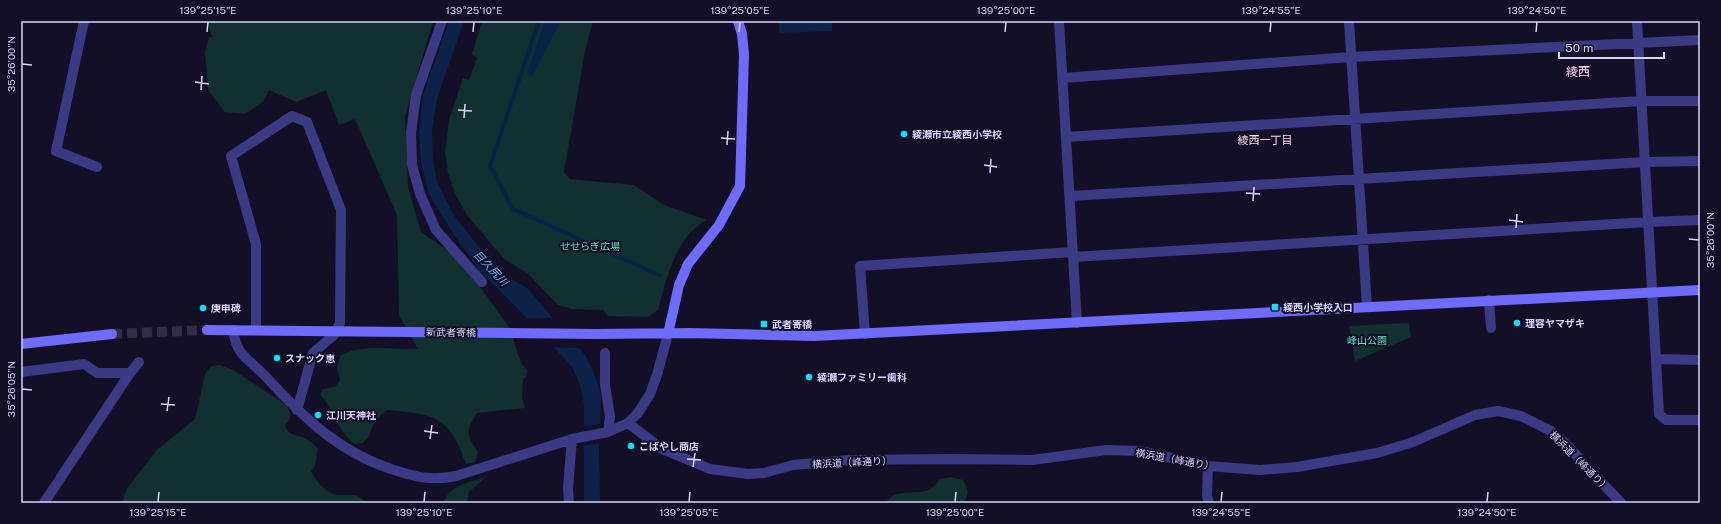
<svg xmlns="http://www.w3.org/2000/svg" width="1721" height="524" viewBox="0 0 1721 524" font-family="'Public Sans','Noto Sans JP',sans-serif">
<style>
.green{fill:#12302f}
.water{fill:#0c2248}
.pier{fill:#130f26}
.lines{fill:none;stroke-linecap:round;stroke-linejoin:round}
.stream{stroke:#0c2248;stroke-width:4}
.secondary-tunnel{stroke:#312d47;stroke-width:10;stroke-dasharray:10 5;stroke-linecap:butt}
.street{stroke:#3d3a85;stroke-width:10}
.secondary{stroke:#6f6bff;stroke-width:10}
.secondary-bridge{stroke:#6f6bff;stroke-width:10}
.ticks{fill:none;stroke:#d9d4ff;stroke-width:1.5}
.poi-dot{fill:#00e5ff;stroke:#130f26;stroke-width:1.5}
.labels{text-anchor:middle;stroke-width:4;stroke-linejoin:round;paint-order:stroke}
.poi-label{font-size:10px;font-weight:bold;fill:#d9d4ff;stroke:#130f26;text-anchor:start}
.park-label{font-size:10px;fill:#5fe0c0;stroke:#130f26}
.street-label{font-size:10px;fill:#d9d4ff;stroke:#130f26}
.neighbourhood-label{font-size:11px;fill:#ffd6f0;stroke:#130f26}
.water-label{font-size:11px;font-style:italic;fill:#62b6ff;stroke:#130f26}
.quarter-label{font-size:12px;fill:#ffd6f0;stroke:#130f26}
.neatline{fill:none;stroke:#d9d4ff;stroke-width:1.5}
.ticks-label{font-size:10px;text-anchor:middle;fill:#d9d4ff}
</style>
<rect width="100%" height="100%" fill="#130f26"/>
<!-- green -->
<path class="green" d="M207 21H433L405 117 408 186 421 232 460 259 509 327 521 363 527 370 526 377 523 379 522 398 525 408 477 413C466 431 466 435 478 452L475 462 466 464C450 416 434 414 386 410L374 422 369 436 363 443 355 444C339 434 333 409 320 394L323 389 335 387 340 380 337 368 340 356C362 343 393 350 418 349L399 315 397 215 355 119 339 125 326 90 296 102 269 90 263 102 245 114 225 112 208 90 205 52 209 37H212Z
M482 21H593L585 51 564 172 570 179 634 185 664 205 707 220C676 235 666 280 658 310L648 317 608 316 603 310 572 309 558 305 527 273 504 259 467 215 456 196 448 173 445 152 449 120 463 78 469 80 477 58 472 54Z
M1409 323 1411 337 1355 361 1349 326Z
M220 365 233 370 285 404C291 412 293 417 285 425 287 437 300 434 308 440 312 442 315 446 318 449L315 466 311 471C316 481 323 490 334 494 346 497 357 490 366 503H122L127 488 157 450 195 419 205 374 211 366Z
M486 477 469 492 467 503H443C449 486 469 482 486 477Z
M951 477 963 480C968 490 970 494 963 503H884C888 500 893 495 897 494 916 490 927 498 940 479Z"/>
<!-- water -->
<path class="water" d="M449 21H464L437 99 432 131 433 160 437 182 453 214 486 256 503 274 527 288 585 355 593 370 601 395 599 453 600 503H584V404L580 385 572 367 516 307 481 272 452 232 429 194 421 162 419 133 423 95Z
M545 21H561L532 76 527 73Z
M779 21H832V31L779 33Z"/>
<!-- pier -->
<path class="pier" d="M524 318H556L582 348 551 347Z
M602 424 601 443 582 446V426Z"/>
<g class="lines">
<!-- stream -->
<path class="stream" d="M539 21 490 166 513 209 659 275"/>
<!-- secondary-tunnel -->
<path class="secondary-tunnel" d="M112 334 207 330"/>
<!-- street -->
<path class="street" d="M84 21 56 151 97 167
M442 21 416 95 411 133 412 165 420 194 436 230 482 282
M1059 21 1077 323
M1349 21 1367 307
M1637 21 1659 414 1666 420H1700
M1063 78 1351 57 1700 40
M1066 137 1641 101H1700
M1070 196 1645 162 1700 161
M1073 257 1648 222 1700 220
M1489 300 1491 328
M233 330C237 358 250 359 267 378 303 417 339 452 391 469 415 477 431 481 456 476L572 439 608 432 628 423 638 413 650 394 657 375 668 334
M256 330V244L231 156 292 116 307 122 341 210 340 323 334 335 313 353 297 410
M865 334 860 266 1073 252
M605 353V384L610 417 608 432
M1656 359 1700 360
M21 372 84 364 97 373H130
M628 423 662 449 710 469 748 474 764 473 793 465 849 460 951 459 1032 460 1106 450 1140 451 1208 466 1260 470 1297 467 1377 453 1413 442 1475 415 1498 411 1521 416 1551 431 1562 440 1621 503
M1208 466 1207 496 1209 503
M44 503 130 373 139 362
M569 503 568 488 572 439"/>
<!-- secondary -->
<path class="secondary" d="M207 330 305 331
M597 334 689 333 814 336 1700 290
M668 334 679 285 688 264 719 225 740 186 744 54 742 34 738 21
M21 344 112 334"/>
<!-- secondary-bridge -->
<path class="secondary-bridge" d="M305 331 597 334"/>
</g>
<!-- ticks -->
<path class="ticks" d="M207 32 208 22M473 32 474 22M739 32 740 22M1005 32 1006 22M1270 32 1271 22M1536 32 1537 22M22 64 32 65M195 82 209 84M201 90 202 76M458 110 472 111M464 118 465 104M721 138 735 139M727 145 728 131M984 165 997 167M990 173 991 159M1246 193 1260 194M1253 201 1254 187M1509 220 1523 222M1516 228 1517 214M1689 239 1699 240M22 389 32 390M161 404 175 405M167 411 169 397M424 431 438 433M430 439 432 425M687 459 701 460M693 467 695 453M158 502 159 492M424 502 425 492M689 502 690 492M955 502 956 492M1221 502 1222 492M1487 502 1488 492"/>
<!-- markers -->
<g class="poi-dot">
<circle cx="904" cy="134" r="4"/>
<rect x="1271" y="303" width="8" height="8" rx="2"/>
<circle cx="203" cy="308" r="4"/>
<circle cx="1517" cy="323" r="4"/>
<rect x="760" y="320" width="8" height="8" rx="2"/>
<circle cx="277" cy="358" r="4"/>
<circle cx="809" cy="377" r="4"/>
<circle cx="318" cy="415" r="4"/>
<circle cx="631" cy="446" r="4"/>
</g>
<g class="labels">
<!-- poi labels -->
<g class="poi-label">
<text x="912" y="138">綾瀬市立綾西小学校</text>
<text x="1283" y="311">綾西小学校入口</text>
<text x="211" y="312">庚申碑</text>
<text x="1525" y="327">理容ヤマザキ</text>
<text x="772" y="328">武者寄橋</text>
<text x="285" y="362">スナック恵</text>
<text x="817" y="381">綾瀬ファミリー歯科</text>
<text x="326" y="419">江川天神社</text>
<text x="639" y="450">こばやし商店</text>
</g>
<!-- park labels -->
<g class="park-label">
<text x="590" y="250">せせらぎ広場</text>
<text x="1367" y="344">峰山公園</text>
</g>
<!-- street labels -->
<g class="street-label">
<text transform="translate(451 332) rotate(1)" y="4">新武者寄橋</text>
<text transform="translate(1175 459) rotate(10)" y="4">横浜道（峰通り）</text>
<text transform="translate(1580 461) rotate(45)" y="4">横浜道（峰通り）</text>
<text transform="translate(852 462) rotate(-3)" y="4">横浜道（峰通り）</text>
</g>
<!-- neighbourhood labels -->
<g class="neighbourhood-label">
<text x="1265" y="144">綾西一丁目</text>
</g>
<!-- water labels -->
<g class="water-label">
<text transform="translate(491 268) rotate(46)" y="4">目久尻川</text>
</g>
<!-- quarter labels -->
<g class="quarter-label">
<text x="1578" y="76">綾西</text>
</g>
</g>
<!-- border -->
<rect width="1721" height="524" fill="none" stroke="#130f26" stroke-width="44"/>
<!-- scale -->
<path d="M1559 52v6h105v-6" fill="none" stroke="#d9d4ff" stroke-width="2"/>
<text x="1565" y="52" font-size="12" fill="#d9d4ff" stroke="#130f26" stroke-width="3" paint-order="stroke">50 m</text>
<rect x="22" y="22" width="1677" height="480" class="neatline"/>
<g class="ticks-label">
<text x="208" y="14">139°25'15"E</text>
<text x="474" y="14">139°25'10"E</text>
<text x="740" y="14">139°25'05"E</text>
<text x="1006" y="14">139°25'00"E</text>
<text x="1271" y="14">139°24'55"E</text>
<text x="1537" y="14">139°24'50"E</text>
<text transform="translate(11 64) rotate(-90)" y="4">35°26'00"N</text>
<text transform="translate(1710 240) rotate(-90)" y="4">35°26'00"N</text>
<text transform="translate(11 389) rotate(-90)" y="4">35°26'05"N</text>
<text x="158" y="516">139°25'15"E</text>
<text x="424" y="516">139°25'10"E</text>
<text x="689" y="516">139°25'05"E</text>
<text x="955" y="516">139°25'00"E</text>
<text x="1221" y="516">139°24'55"E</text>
<text x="1487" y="516">139°24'50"E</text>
</g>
</svg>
